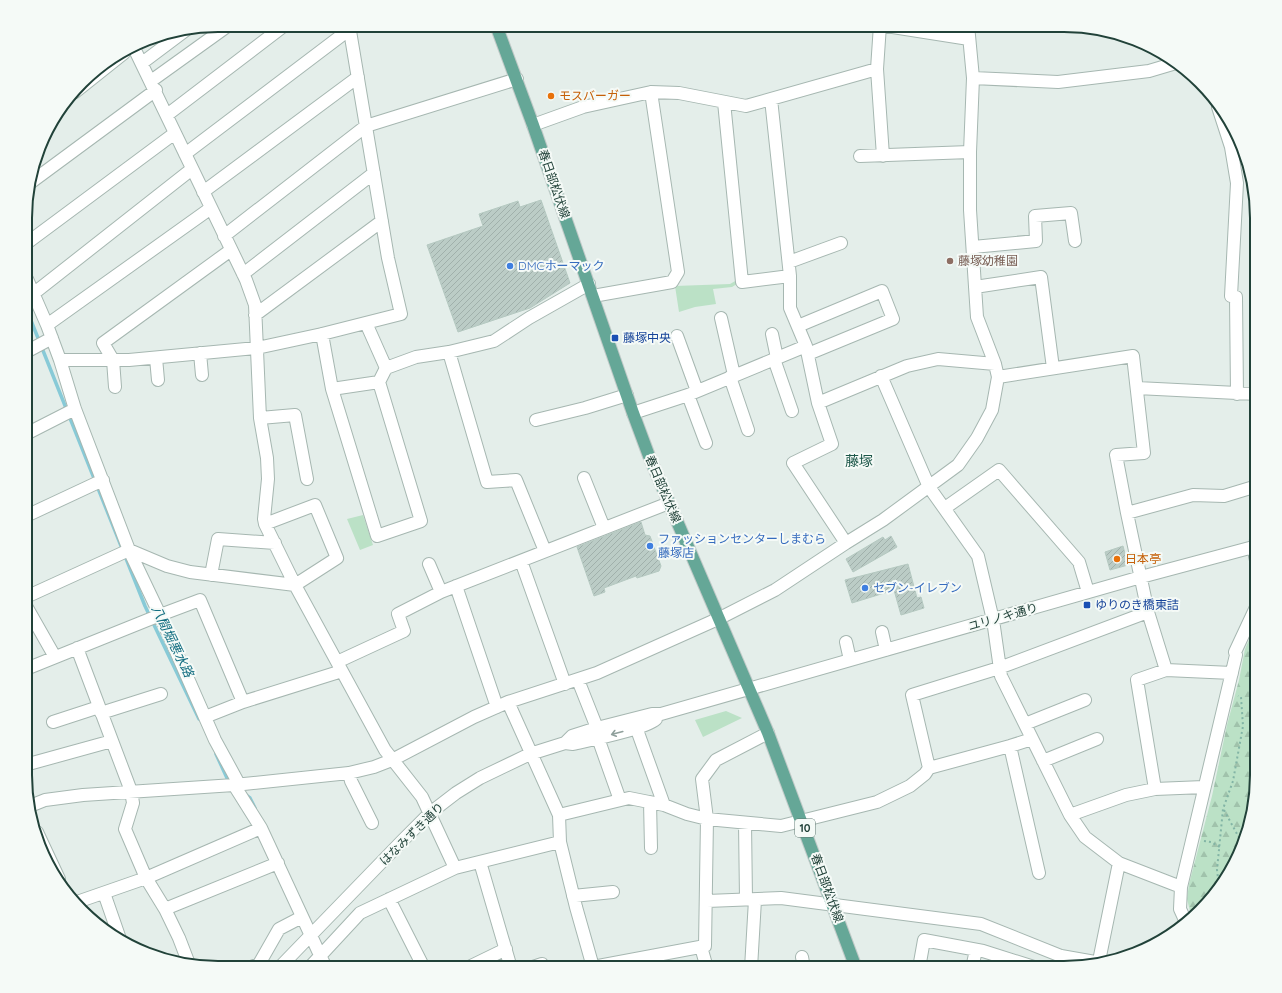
<svg xmlns="http://www.w3.org/2000/svg" width="1282" height="993" viewBox="0 0 1282 993" font-family="Quicksand,'Noto Sans JP',sans-serif">
<style>
.green{fill:#bbe1c6}
.forest{fill:url(#forest-firs)}
.lines{fill:none;stroke-linecap:round;stroke-linejoin:round}
.stream{stroke:#88cad7;stroke-width:3.5}
.building{fill:url(#building-hatch);stroke:#b5c9c1}
.minor-casing{stroke:#a6b7b1;stroke-width:14}
.major-casing{stroke:#c1cac8;stroke-width:14}
.path{stroke:#82b4a5;stroke-width:2;stroke-dasharray:2 3;stroke-linecap:butt}
.minor{stroke:#fff;stroke-width:12}
.major{stroke:#65a797;stroke-width:12}
.oneway{stroke:#90a09c}
.food-dot{fill:#e8710a;stroke:#f5faf7;stroke-width:1.5}
.education-dot{fill:#8d6e63;stroke:#f5faf7;stroke-width:1.5}
.shop-dot{fill:#3f7fe0;stroke:#f5faf7;stroke-width:1.5}
.transit-dot{fill:#1a4fb4;stroke:#f5faf7;stroke-width:1.5}
.labels{text-anchor:middle;stroke-width:4;stroke-linejoin:round;paint-order:stroke}
.shield{fill:#f5faf7;stroke:#617972;stroke-width:1}
.shield-label{font-size:11px;font-weight:bold;fill:#214239}
.food-label{font-size:12px;fill:#c56008;stroke:#f5faf7;text-anchor:start}
.street-label{font-size:12px;fill:#214239;stroke:#f5faf7}
.education-label{font-size:12px;fill:#785e54;stroke:#f5faf7;text-anchor:start}
.shop-label{font-size:12px;fill:#366cbe;stroke:#f5faf7;text-anchor:start}
.transit-label{font-size:12px;fill:#164399;stroke:#f5faf7;text-anchor:start}
.water-label{font-size:13px;font-style:italic;fill:#167083;stroke:#f5faf7}
.quarter-label{font-size:14px;fill:#1b5648;stroke:#f5faf7}
.rim{fill:none;stroke:#214239;stroke-width:2}
</style>
<defs>
<pattern id="forest-firs" width="22" height="20" patternUnits="userSpaceOnUse"><rect width="22" height="20" fill="#bbe1c6"/><path d="M5 1l3.5 6h-7zM16 11l3.5 6h-7z" fill="#a0c2ab"/></pattern>
<pattern id="building-hatch" width="6" height="6" patternUnits="userSpaceOnUse"><rect width="6" height="6" fill="#bbccc6"/><path d="M-1 1l2-2M0 6l6-6M5 7l2-2" fill="none" stroke="#a0b0ab"/></pattern>
</defs>
<rect width="100%" height="100%" fill="#e4eeea"/>
<!-- green -->
<path class="green" d="M737 280V284L732 287 713 289 716 304 695 307 679 312 675 286 730 284Z
M363 515 373 545 360 550 347 519Z
M726 711 742 718 703 737 695 720Z"/>
<!-- forest -->
<path class="forest" d="M1255 626 1257 631V711L1254 774 1256 791 1242 849 1209 902 1191 915 1187 899 1189 884 1212 796 1227 725 1239 680 1245 649Z"/>
<g class="lines">
<!-- stream -->
<path class="stream" d="M26 308 145 606 199 719
M216 754 227 778 233 783
M246 795 250 798 255 808"/>
</g>
<!-- building -->
<path class="building" d="M541 200 570 283 530 308 458 332 427 245 483 226 479 214 518 201 520 207Z
M641 522 645 535 650 536 661 566 659 571 637 578 636 576 604 588 605 592 594 596 577 547Z
M891 536 897 547 853 572 846 559 883 537 885 540Z
M1123 546 1128 565 1110 570 1105 552Z
M908 564 917 598 921 597 924 608 901 615 894 590 852 603 845 580Z"/>
<g class="lines">
<!-- minor casing -->
<g class="minor-casing">
<path id="minor" d="M880 25 877 69 883 156
M880 25 969 39
M134 48 246 280 255 305 260 418 267 458 268 479 264 519 265 524 295 585 385 750 422 797 455 868
M142 63 186 30
M973 78 1058 82 1149 71 1176 63
M151 81 229 25
M75 92 124 53
M771 99 790 276V308L806 346 818 403 832 444 793 463 846 543
M724 102 742 282 790 276
M1218 107 1231 147 1237 183 1231 296 1236 297 1237 394
M167 115 285 25
M533 125 583 107 651 92 679 93 746 106 877 69
M185 154 350 29
M860 156 970 152
M30 183 156 90
M203 192 358 77
M224 236 366 126 517 79
M27 243 175 133
M973 247 1036 241 1035 216 1071 213 1075 241
M789 262 841 243
M243 274 374 173
M27 279 47 325 60 360 75 409 129 550 160 615 215 740 239 784
M975 287 1041 277 1053 368
M33 294 192 169
M593 296 672 282 678 272 651 92
M255 315 382 221
M721 318 734 375
M366 323 386 368
M47 325 211 208
M798 326 882 291 893 319 808 354
M322 334 332 389 377 536 421 521 379 382
M772 334 777 358
M677 336 697 391
M26 352 52 338
M449 352 487 482 516 480 545 551
M200 353 202 375
M156 358 158 380
M774 359 792 411
M60 360H129L257 348 322 334 401 314 388 258 349 25
M881 376 929 487 978 556 993 620 1001 676 1070 815 1085 837 1119 863 1181 887
M730 377 748 430
M998 377 1133 356 1144 453 1116 455 1127 513 1148 612 1166 670
M115 387 113 360 103 343 231 250
M1137 388 1257 394
M332 389 379 382 386 368 416 357 449 352 494 341 529 318 589 284
M688 395 706 443
M818 403 907 366 938 359 995 364
M633 413 688 395 806 346
M260 418 295 415 307 479
M536 420 585 408 627 395
M26 434 75 409
M584 478 604 528
M945 508 999 470 1079 562 1088 592
M1127 513 1193 495 1224 496 1257 486
M26 516 103 480
M521 561 565 684
M429 564 441 592
M1257 565 1255 556 1257 521
M211 575 218 539 275 543
M456 586 497 707
M26 597 129 550 167 566 190 572 295 585 337 558 315 505 265 524
M26 606 55 657
M882 632 886 650
M846 642 850 660
M77 648 131 791 133 803 125 829 146 878 165 909 179 938 189 964
M337 662 404 631 398 614 441 592 669 503
M26 669 160 615 200 600 243 702
M578 680 597 728
M101 713 161 694
M205 717 243 702 342 671
M53 722 99 707
M1025 724 1085 700
M636 727 664 805
M598 738 620 800
M565 743 572 736 597 728 652 714H661L1141 577 1257 546
M1010 746 1039 873
M1043 761 1097 739
M25 765 112 741
M929 768 912 695 999 668 1148 612
M349 773 351 781 372 823
M234 785 261 828 326 968
M1155 789 1137 680 1166 670 1232 673
M650 802 651 848
M30 806 45 800 83 795 234 785 349 773 374 767 392 760 474 717 508 702 597 673 720 618 775 590 846 543 883 520 958 465 977 438 992 410 998 377 995 364 977 317 970 210V152L973 78 968 25
M559 815 629 798 664 805 687 814 707 819 781 826 877 802 910 786 925 774 929 768 1010 746 1032 739
M1070 815 1126 795 1155 789 1204 787
M745 823 746 899
M37 832 59 879
M560 842 576 907 593 967 705 946 707 819 702 779 716 760 768 733
M480 862 511 968
M104 893 120 939
M573 896 613 892
M389 899 424 968
M707 901 781 898 981 924 1061 956 1095 962
M77 902 146 878 261 828
M165 909 278 863
M1185 920 1180 909 1181 887 1236 655 1235 652 1257 605
M701 947 707 968
M656 955 660 968
M802 957 804 968
M1099 961 1119 863
M248 968 259 964 279 929 302 917
M279 968 402 841 430 813 456 793 480 778 530 754 565 743 573 744C590 740 645 729 656 719
M309 968 360 913 455 868 560 842 559 815 508 702
M467 968 506 949
M530 968 542 964 544 968
M751 968 755 900
M919 968 924 940 983 951 1037 968
M972 968 976 950"/>
</g>
<!-- major casing -->
<g class="major-casing">
<path id="major" d="M496 25 533 125 633 413 649 456 768 733 856 968"/>
</g>
<!-- path -->
<path class="path" d="M1224 810 1243 845
M1204 841 1211 842 1220 847
M1219 886 1217 870 1223 809 1233 781 1243 726 1241 697 1238 696"/>
<!-- minor -->
<use href="#minor" class="minor"/>
<!-- major -->
<use href="#major" class="major"/>
</g>
<!-- one-way arrows -->
<defs><path id="oneway-shaft" d="M-6 0H5M1.5-3L5.5 0L1.5 3" fill="none" stroke-width="1.6" stroke-linecap="round" stroke-linejoin="round"/></defs>
<use class="oneway" href="#oneway-shaft" transform="translate(617 733) rotate(165)"/>
<!-- markers -->
<g class="food-dot">
<circle cx="551" cy="96" r="4"/>
<circle cx="1117" cy="559" r="4"/>
</g>
<circle class="education-dot" cx="950" cy="261" r="4"/>
<g class="shop-dot">
<circle cx="510" cy="266" r="4"/>
<circle cx="650" cy="546" r="4"/>
<circle cx="865" cy="588" r="4"/>
</g>
<g class="transit-dot">
<rect x="611" y="334" width="8" height="8" rx="2"/>
<rect x="1083" y="601" width="8" height="8" rx="2"/>
</g>
<g class="labels">
<!-- shield labels -->
<rect class="shield" x="795" y="819" width="20" height="18" rx="3"/>
<g class="shield-label">
<text x="805" y="832">10</text>
</g>
<!-- food labels -->
<g class="food-label">
<text x="559" y="100">モスバーガー</text>
<text x="1125" y="563">日本亭</text>
</g>
<!-- street labels -->
<g class="street-label">
<text transform="translate(554 184) rotate(71)" y="4">春日部松伏線</text>
<text transform="translate(663 489) rotate(67)" y="4">春日部松伏線</text>
<text transform="translate(1003 617) rotate(-16)" y="4">ユリノキ通り</text>
<text transform="translate(412 834) rotate(-44)" y="4">はなみずき通り</text>
<text transform="translate(827 888) rotate(70)" y="4">春日部松伏線</text>
</g>
<!-- education labels -->
<g class="education-label">
<text x="958" y="265">藤塚幼稚園</text>
</g>
<!-- shop labels -->
<g class="shop-label">
<text x="518" y="270">DMCホーマック</text>
<text x="658" y="543">ファッションセンターしまむら<tspan x="658" dy="14">藤塚店</tspan></text>
<text x="873" y="592">セブン-イレブン</text>
</g>
<!-- transit labels -->
<g class="transit-label">
<text x="623" y="342">藤塚中央</text>
<text x="1095" y="609">ゆりのき橋東詰</text>
</g>
<!-- water labels -->
<g class="water-label">
<text transform="translate(173 641) rotate(64)" y="5">八間堀悪水路</text>
</g>
<!-- quarter labels -->
<g class="quarter-label">
<text x="859" y="466">藤塚</text>
</g>
</g>
<!-- crop -->
<path d="M0 0H1282V993H0ZM218 32H1064A186 186 0 0 1 1250 218V775A186 186 0 0 1 1064 961H218A186 186 0 0 1 32 775V218A186 186 0 0 1 218 32Z" fill="#f5faf7" fill-rule="evenodd"/>
<path class="rim" d="M218 32H1064A186 186 0 0 1 1250 218V775A186 186 0 0 1 1064 961H218A186 186 0 0 1 32 775V218A186 186 0 0 1 218 32Z"/>
</svg>
